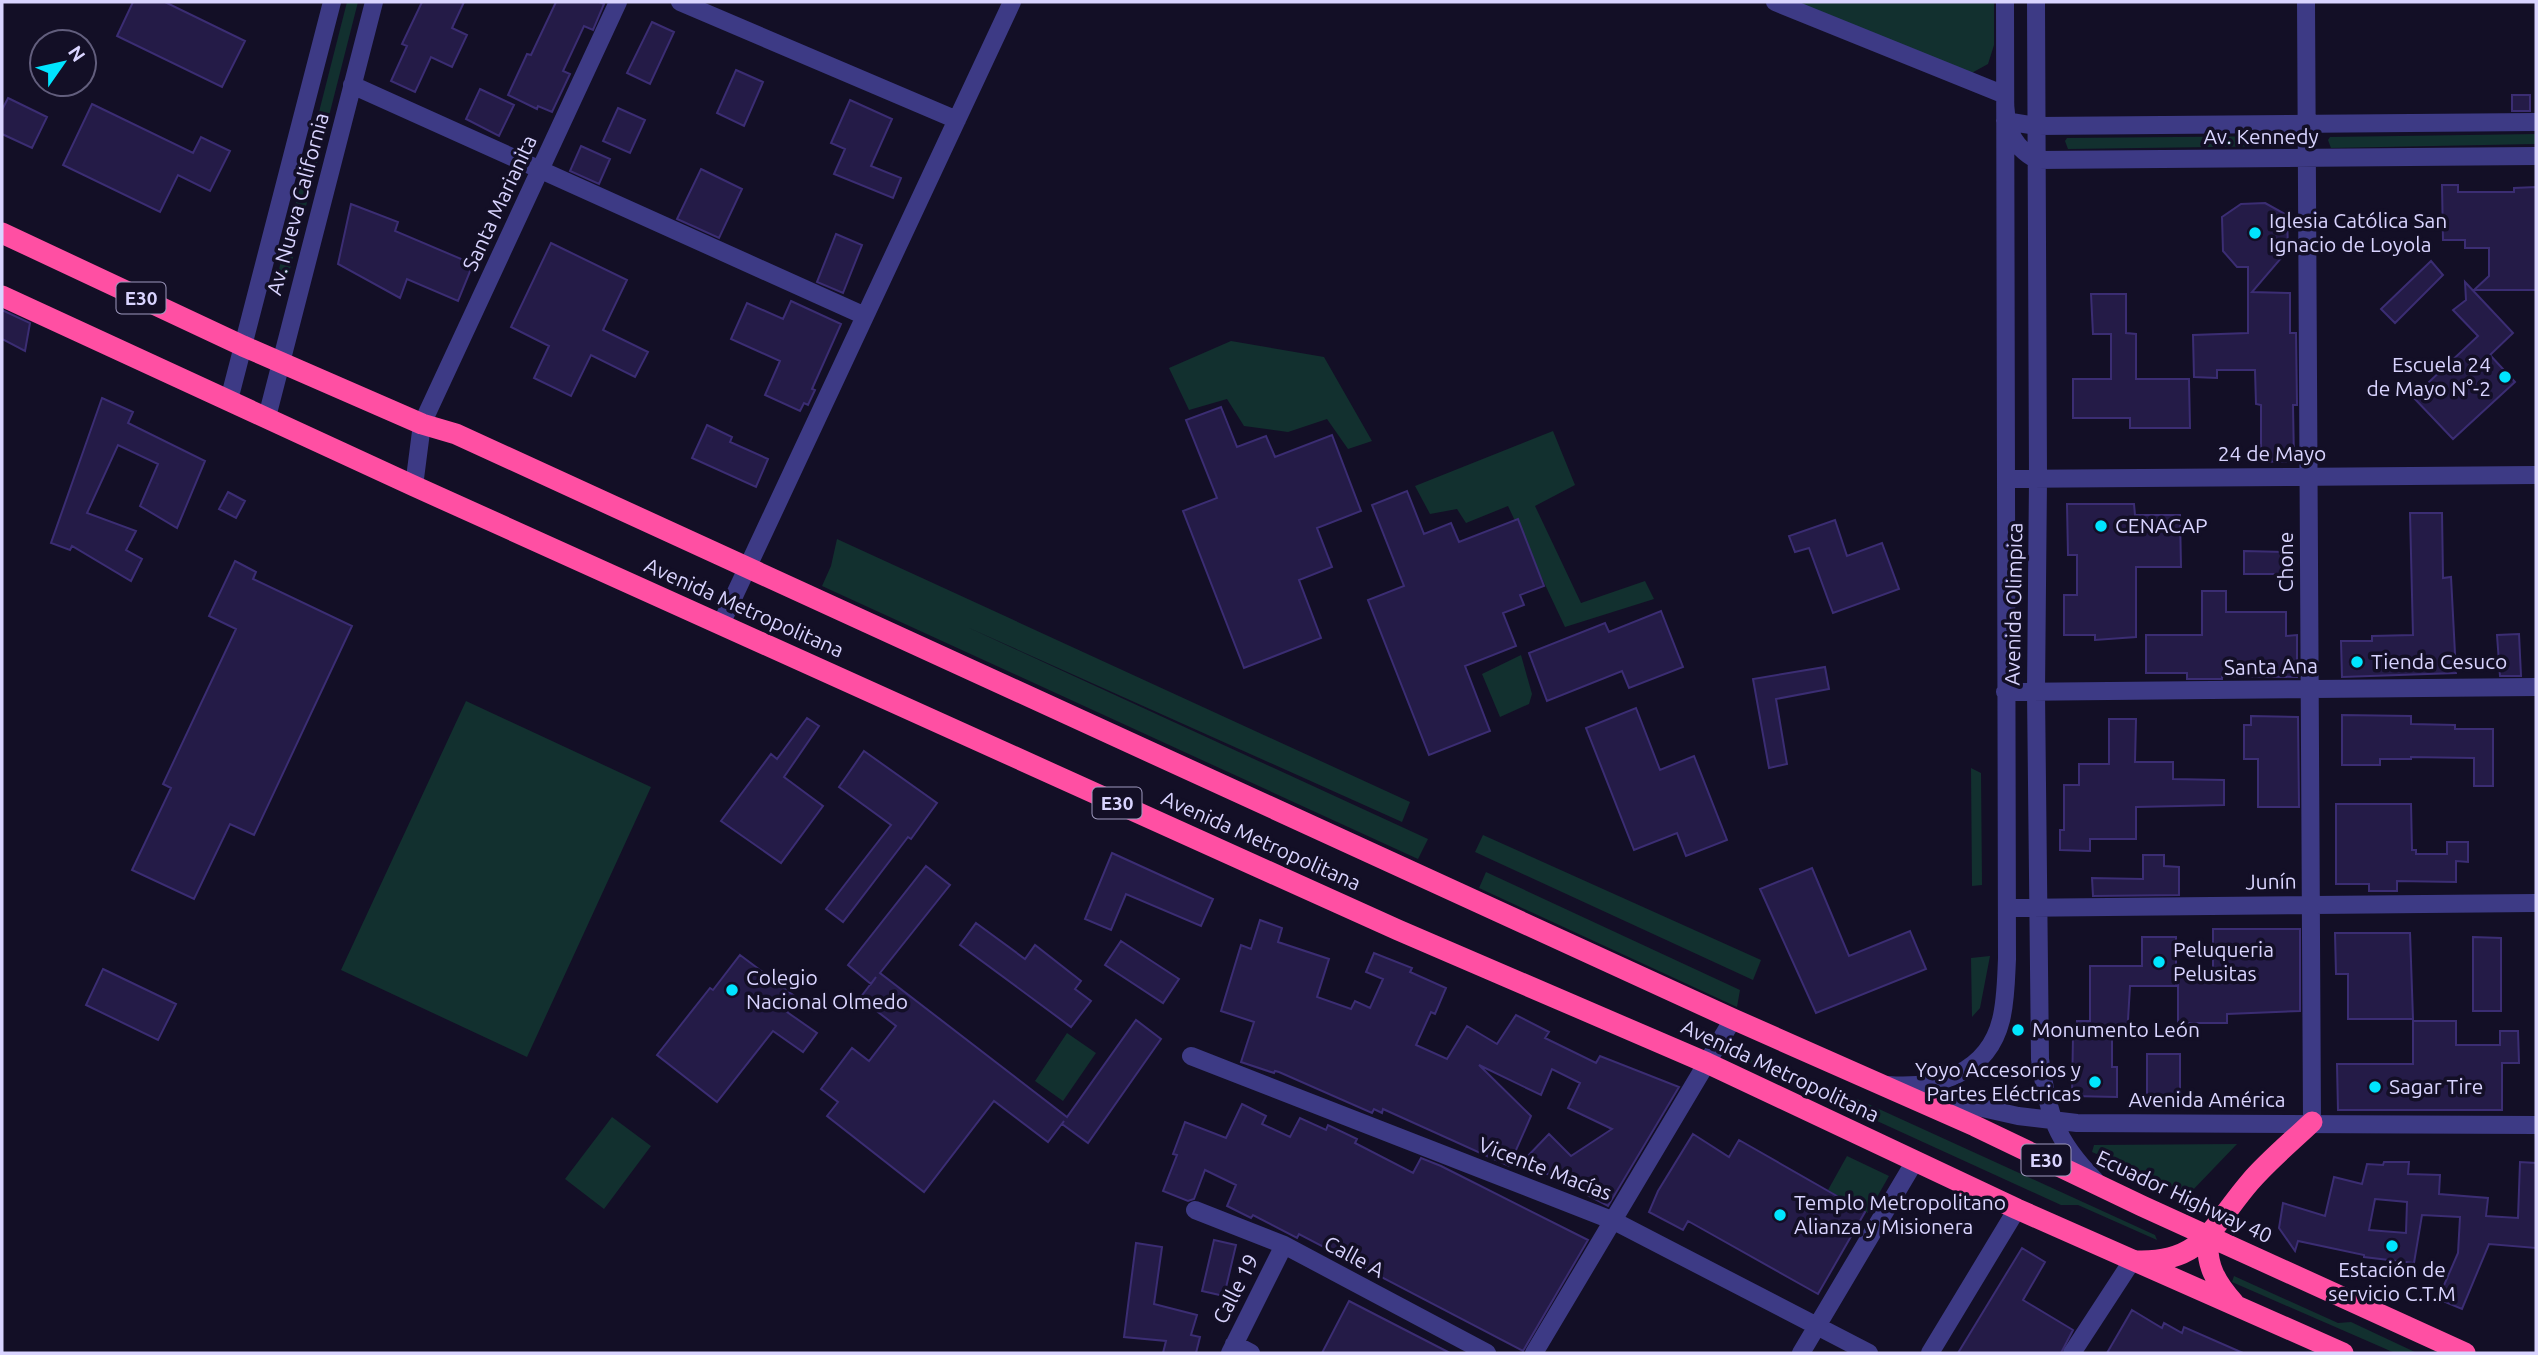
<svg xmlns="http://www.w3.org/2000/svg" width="2538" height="1355" viewBox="0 0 2538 1355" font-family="Ubuntu,sans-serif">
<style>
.green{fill:#12302f}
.building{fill:#241b47;stroke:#3b2d73;stroke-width:2;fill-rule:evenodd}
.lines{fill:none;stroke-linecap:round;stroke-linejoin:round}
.minor{stroke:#3d3a85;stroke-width:18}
.highway{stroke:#ff4fa3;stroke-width:21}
.poi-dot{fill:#00e5ff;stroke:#130f26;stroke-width:2.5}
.labels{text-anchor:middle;stroke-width:7;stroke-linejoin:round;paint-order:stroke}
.shield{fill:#130f26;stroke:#9e99be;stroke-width:2}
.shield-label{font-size:19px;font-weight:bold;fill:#d9d4ff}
.street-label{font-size:21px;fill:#d9d4ff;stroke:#130f26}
.poi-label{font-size:21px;fill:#d9d4ff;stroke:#130f26;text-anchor:start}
</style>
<rect width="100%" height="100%" fill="#130f26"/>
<!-- green -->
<path class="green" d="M347 2H358L288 277 284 278 278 273Z
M1789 2H1994V45L1988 64 1968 75Z
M2536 134V144L2331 148 2328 140 2330 137Z
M2287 136 2289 139 2286 146 2068 149 2065 141 2067 138Z
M1231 341 1324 357 1372 441 1348 449 1327 419 1288 432 1244 426 1227 399 1189 410 1169 368Z
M1553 431 1575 485 1535 506 1581 603 1645 581 1654 599 1565 627 1508 506 1466 523 1457 509 1430 514 1415 486Z
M837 539 1410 802 1402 822 967 627 1428 839 1418 859 822 586 831 566Z
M1521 655 1532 694 1529 704 1500 717 1482 674Z
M466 701 651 787 527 1057 341 970Z
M1971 768 1981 773 1982 885 1972 886Z
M1483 835 1761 960 1753 980 1475 852Z
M1486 872 1740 990 1737 1007 1479 888Z
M1990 956 1980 1008 1972 1017 1971 958Z
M1067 1033 1096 1053 1063 1101 1035 1081Z
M1745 1057 1837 1096 1857 1099 2155 1235 2157 1240 2078 1205H2061L1746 1061Z
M612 1117 651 1146 604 1209 565 1179Z
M2237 1144 2189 1194 2092 1152 2094 1145Z
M1847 1156 1889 1176 1868 1213 1828 1190Z
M2234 1276 2338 1323 2351 1322 2417 1353H2395L2232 1282Z"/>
<!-- building -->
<path class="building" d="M133 2H165L245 41 222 87 117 36Z
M422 2H464L452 28 467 35 452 67 431 57 415 92 391 81 407 46 402 44Z
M556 2H599L604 4 593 30 584 26 563 71 570 74 552 112 538 106 537 109 508 95 527 54 531 55Z
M652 22 674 32 650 84 627 73Z
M736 70 763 82 744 126 717 113Z
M480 89 514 105 499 136 466 119Z
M2512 95H2530V111H2512Z
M8 98 47 117 32 148 2 134V110Z
M850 100 892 119 871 166 901 178 893 198 834 174 845 149 831 143Z
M92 104 193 153 201 137 230 151 210 191 178 175 160 212 63 165Z
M618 108 645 120 630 153 603 141Z
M581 146 610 159 599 184 570 171Z
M701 169 742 189 719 238 677 219Z
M2442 185H2458V192H2514V188L2536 187V290H2474L2489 276V248H2465V240H2443Z
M2265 203 2287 215 2288 250 2252 292 2290 293V333H2296L2297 405H2293L2294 461 2261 462V405L2256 404 2255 370H2217V378L2194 377 2193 335 2248 333V267H2237L2223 251 2222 217 2241 204Z
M351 204 398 222 395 231 473 264 458 301 407 279 400 298 338 264Z
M836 234 862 245 843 293 817 282Z
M551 243 627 280 603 330 648 352 635 377 591 355 571 396 534 378 549 346 511 327Z
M2431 261 2443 275 2395 323 2381 309Z
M2465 282 2513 333 2490 355 2515 382 2453 439 2413 397 2478 336 2453 310 2466 300Z
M2091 294H2126V333L2136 334V379H2189L2190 428H2130V418H2073V379H2111V334H2093Z
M791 301 841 324 812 389 815 390 808 405 804 403 800 411 765 395 780 361 731 339 747 303 783 319Z
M2 310 30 323 25 351 2 339Z
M102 398 133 412 128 423 205 461 177 528 140 506 158 464 118 445 87 513 136 531 126 550 142 559 131 581 72 546 70 550 51 543Z
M1221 407 1237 447 1266 436 1275 457 1332 435 1361 511 1317 528 1332 567 1299 580 1321 638 1244 668 1183 511 1217 498 1186 420Z
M707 425 732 437 730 442 768 459 756 487 692 458Z
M1407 491 1424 534 1451 523 1459 542 1518 519 1544 586 1520 595 1524 605 1503 613 1516 646 1465 666 1490 731 1429 755 1368 600 1404 586 1372 505Z
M228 492 245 501 236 518 219 509Z
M2067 504H2134L2135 515H2180L2181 567H2136V637L2095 640V635H2064V595H2077V555H2068Z
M2410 513H2442L2443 578 2451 577 2456 673 2342 677 2341 641H2372V636L2413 635Z
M1835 520 1847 556 1882 543 1899 589 1833 613 1809 548 1795 552 1789 536Z
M2244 551 2284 552 2283 574H2244Z
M235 561 256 572 253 579 352 626 254 835 230 824 194 899 132 870 171 788 163 784 236 629 209 616Z
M2202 591H2226V612H2286V636L2297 635V677L2222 676V679H2187V673H2146V635H2202Z
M1661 611 1683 667 1629 688 1622 671 1547 701 1529 653 1605 623 1609 632Z
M2519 634 2521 676H2500L2497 635Z
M1825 667 1829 689 1776 699 1787 764 1769 768 1753 679Z
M1636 708 1660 770 1694 756 1727 840 1686 856 1677 833 1634 850 1586 728Z
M2342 715 2411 716V724L2455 725V729H2493V786H2474V758L2411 757V759H2380V765H2342Z
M2251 716 2298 717 2299 807H2258V759H2244V725H2251Z
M807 718 819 726 784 777 823 806 781 863 721 821 771 754 777 759Z
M2109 719H2136L2135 762H2173V779L2224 780V805L2136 807V839H2090V851L2060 850V830H2064V785H2079V764H2109Z
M864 751 937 803 911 839 908 837 843 922 826 909 891 825 839 787Z
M2336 804H2411L2412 850H2416V854H2447V842H2468V862L2456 861V882L2397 881V891H2369V884H2336Z
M1112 853 1213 899 1201 926 1126 894 1111 930 1085 919Z
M2143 855H2164V866L2179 867V895L2093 896 2092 878 2143 879Z
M926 866 950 885 880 973 1067 1117 1136 1020 1161 1039 1088 1143 1062 1124 1064 1121 1048 1142 994 1101 924 1192 827 1116 838 1102 821 1089 852 1048 869 1061 896 1026 860 998 876 977 871 984 848 965Z
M1812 868 1849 956 1910 931 1926 969 1816 1013 1760 889Z
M1260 920 1282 928 1278 942 1329 959 1317 997 1351 1009 1355 1001 1370 1008 1383 979 1366 972 1374 953 1412 968 1410 972 1446 988 1435 1014 1431 1012 1416 1045 1447 1059 1467 1026 1497 1044 1516 1015 1549 1032 1545 1038 1596 1063 1600 1056 1679 1087 1608 1206 1523 1161 1549 1134 1571 1156 1612 1129 1568 1108 1580 1083 1552 1069 1541 1095 1479 1065 1531 1116 1509 1166 1383 1109 1382 1113 1374 1109 1372 1113 1279 1072 1275 1071 1274 1073 1241 1062 1254 1022 1221 1011 1241 945 1251 949Z
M976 923 1025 959 1035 945 1081 981 1075 989 1091 1001 1071 1027 960 945Z
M2213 929H2300V1011L2227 1014V1023H2178V972L2213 973Z
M2335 933H2410L2413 1019H2348V974H2336Z
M2142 937H2176V986H2130L2127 1037H2112V1067H2117V1097L2072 1096 2073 1036 2077 1037V1021H2090V966H2142Z
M2473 937 2501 938V1011H2473Z
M1121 941 1179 979 1163 1003 1105 965Z
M740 955 797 998 787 1012 817 1033 803 1052 773 1031 717 1102 657 1055 710 988 713 990Z
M103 969 176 1004 158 1040 86 1005Z
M2413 1021H2456V1045H2500V1031H2518L2519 1063H2502V1110H2338L2337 1064H2413Z
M2147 1054H2180V1099H2147Z
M1242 1104 1266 1116 1262 1124 1290 1137 1300 1118 1326 1130 1328 1125 1357 1139 1355 1143 1413 1173 1421 1158 1441 1166 1588 1240 1523 1351 1299 1234 1297 1238 1253 1215 1251 1218 1227 1206 1236 1185 1205 1170 1194 1199 1188 1201 1163 1191 1177 1155 1173 1154 1185 1122 1226 1138Z
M1693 1134 1729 1157 1739 1140 1865 1212 1818 1294 1688 1221 1683 1230 1649 1212 1658 1191Z
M2384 1162H2409L2408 1174 2440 1175 2439 1194 2488 1198 2486 1216 2518 1218 2520 1162 2536 1163V1248L2489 1244 2462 1309 2438 1299 2458 1253 2460 1217 2422 1215 2414 1263 2364 1257V1255L2298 1241 2295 1251 2279 1228 2283 1203 2325 1216 2334 1177 2362 1184 2367 1164 2383 1165ZM2375 1199 2407 1202 2406 1233 2369 1230Z
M1214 1240 1236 1245 1224 1296 1202 1291Z
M1136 1243 1162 1247 1154 1304 1197 1315 1191 1335 1200 1337 1196 1353H1163L1166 1341 1124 1337Z
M2022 1248 2045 1262 2023 1300 2073 1330 2061 1353H1958Z
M1349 1301 1450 1353H1322Z
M2132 1310 2162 1328 2164 1323 2182 1333 2184 1327 2243 1353H2107Z"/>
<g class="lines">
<!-- minor -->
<path class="minor" d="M680 2 957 120
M1775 2 2005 95C2005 124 2009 145 2037 160L2536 156
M2036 2 2038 479 2036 692 2040 1059C2048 1114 2055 1140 2095 1180
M2306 2 2312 1122
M352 85 865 316
M2005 121 2037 126 2536 122
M229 400 332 2
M267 417 374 2
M2008 479 2536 475
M414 486 422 424 618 2
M721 624 1012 2
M2005 692 2536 687
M2007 908 2536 903
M1191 1056 1614 1221 1869 1353
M1888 1085C1937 1089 1988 1073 2001 1020 2006 1000 2006 979 2007 959 2006 640 2006 321 2005 2
M1920 1094 2018 1116 2077 1123 2536 1125
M1195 1210 1284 1245 1487 1353
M1234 1344 1251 1353
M1230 1353 1284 1245
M1534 1353 1733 1019
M1801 1353 1915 1161
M1930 1353 2017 1209
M2072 1353 2132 1261"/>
<!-- highway -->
<path class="highway" d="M2 233 243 346 422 424 456 434 1733 1019 1975 1126 2142 1206 2465 1353
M2 296 414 486 1398 930 1707 1063 2017 1209 2343 1353
M2209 1236C2204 1264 2217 1284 2234 1303
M2137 1261C2203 1263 2213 1225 2250 1182 2268 1161 2291 1142 2312 1122"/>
</g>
<!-- markers -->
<g class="poi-dot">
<circle cx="2255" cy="233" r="7"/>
<circle cx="2505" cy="377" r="7"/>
<circle cx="2101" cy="526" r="7"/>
<circle cx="2357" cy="662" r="7"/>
<circle cx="2159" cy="962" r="7"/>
<circle cx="732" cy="990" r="7"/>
<circle cx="2018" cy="1030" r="7"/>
<circle cx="2095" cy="1082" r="7"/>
<circle cx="2375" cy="1087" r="7"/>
<circle cx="1780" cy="1215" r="7"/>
<circle cx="2392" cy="1246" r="7"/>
</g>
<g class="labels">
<!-- shield labels -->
<g class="shield">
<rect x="116.5" y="282.5" width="49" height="31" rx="5"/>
<rect x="1092.5" y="787.5" width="49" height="31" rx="5"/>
<rect x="2021.5" y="1144.5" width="49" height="31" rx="5"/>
</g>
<g class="shield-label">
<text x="141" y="305">E30</text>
<text x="1117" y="810">E30</text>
<text x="2046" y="1167">E30</text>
</g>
<!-- street labels -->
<g class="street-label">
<text x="2261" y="144">Av. Kennedy</text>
<text transform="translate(500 203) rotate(-65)" y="7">Santa Marianita</text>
<text transform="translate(298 204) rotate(-75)" y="7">Av. Nueva California</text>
<text x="2272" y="461">24 de Mayo</text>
<text transform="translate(2286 562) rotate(-90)" y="7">Chone</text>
<text transform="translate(2014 604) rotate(-89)" y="7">Avenida Olimpica</text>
<text transform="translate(744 608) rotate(24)" y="7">Avenida Metropolitana</text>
<text transform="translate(2271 667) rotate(-1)" y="7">Santa Ana</text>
<text transform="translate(1261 841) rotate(24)" y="7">Avenida Metropolitana</text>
<text transform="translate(2271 882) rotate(-1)" y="7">Junín</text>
<text transform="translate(1780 1071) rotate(25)" y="7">Avenida Metropolitana</text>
<text x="2207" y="1107">Avenida América</text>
<text transform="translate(1545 1169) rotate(21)" y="7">Vicente Macías</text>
<text transform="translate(2184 1197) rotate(25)" y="7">Ecuador Highway 40</text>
<text transform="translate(1354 1257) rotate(28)" y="7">Calle A</text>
<text transform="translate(1236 1289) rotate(-63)" y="7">Calle 19</text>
</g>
<!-- poi labels -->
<g class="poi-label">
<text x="2269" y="228">Iglesia Católica San<tspan x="2269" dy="24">Ignacio de Loyola</tspan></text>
<text x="2491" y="372" text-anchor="end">Escuela 24<tspan x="2491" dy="24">de Mayo N°-2</tspan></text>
<text x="2115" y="533">CENACAP</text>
<text x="2371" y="669">Tienda Cesuco</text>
<text x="2173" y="957">Peluqueria<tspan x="2173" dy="24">Pelusitas</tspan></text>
<text x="746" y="985">Colegio<tspan x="746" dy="24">Nacional Olmedo</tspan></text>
<text x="2032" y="1037">Monumento León</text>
<text x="2081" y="1077" text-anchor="end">Yoyo Accesorios y<tspan x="2081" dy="24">Partes Eléctricas</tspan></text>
<text x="2389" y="1094">Sagar Tire</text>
<text x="1794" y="1210">Templo Metropolitano<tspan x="1794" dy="24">Alianza y Misionera</tspan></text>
<text x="2392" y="1277" text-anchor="middle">Estación de<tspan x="2392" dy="24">servicio C.T.M</tspan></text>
</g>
</g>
<!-- border -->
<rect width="2538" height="1355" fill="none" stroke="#d9d4ff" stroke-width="7"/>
<!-- north arrow -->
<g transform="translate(63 63) rotate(56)"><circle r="33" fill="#130f26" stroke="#625e7d" stroke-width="2"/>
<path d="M0-5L12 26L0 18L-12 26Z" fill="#00e5ff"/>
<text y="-10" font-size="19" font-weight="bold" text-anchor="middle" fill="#d9d4ff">N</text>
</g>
</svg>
